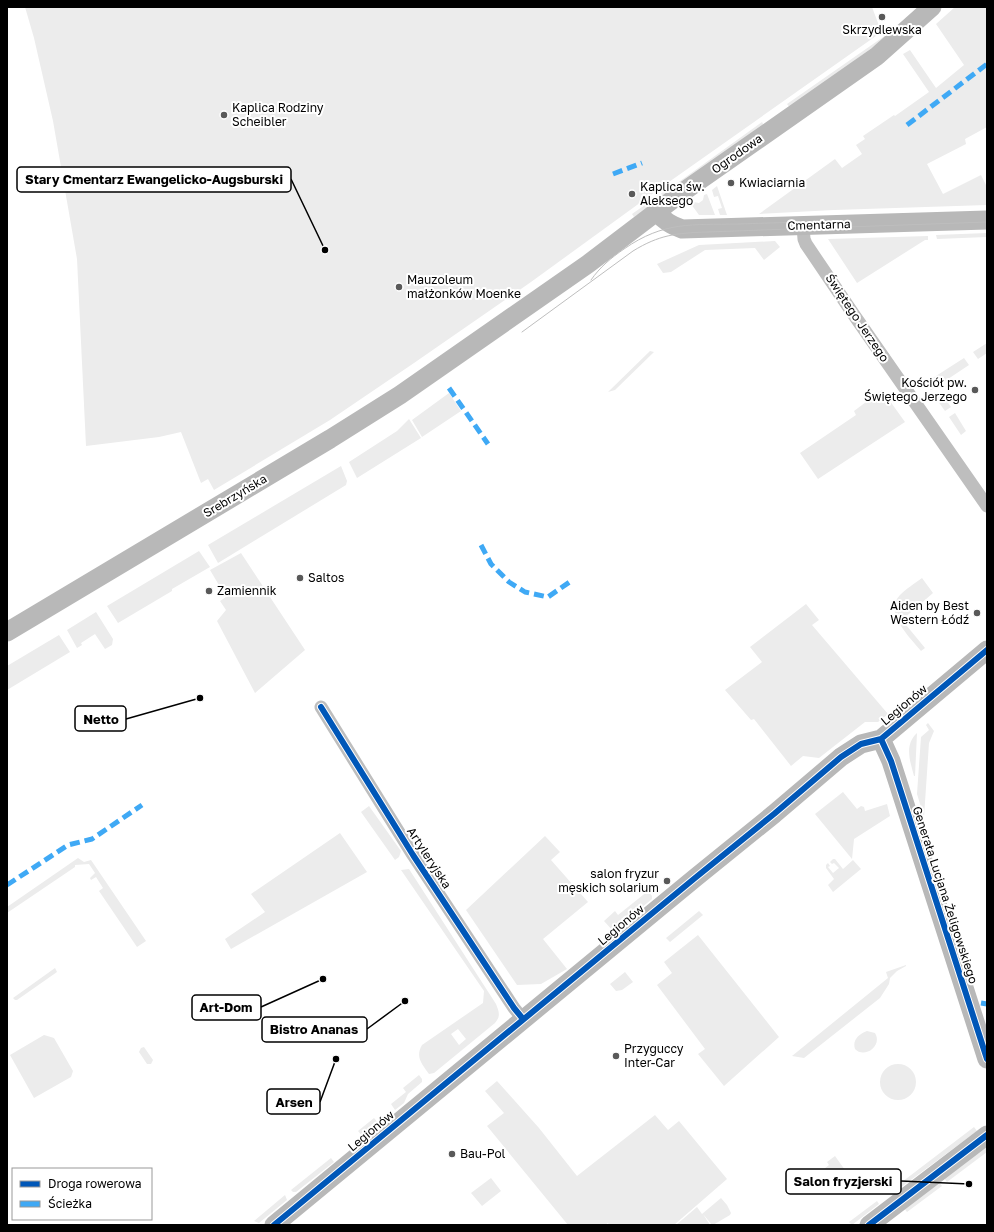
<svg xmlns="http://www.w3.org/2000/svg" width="994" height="1232" viewBox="0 0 994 1232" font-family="'Golos Text',sans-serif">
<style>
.green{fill:#ececec;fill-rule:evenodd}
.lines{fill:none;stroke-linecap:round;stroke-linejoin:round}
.street{stroke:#bebebe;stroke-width:13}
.secondary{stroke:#b8b8b8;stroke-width:19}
.tram{stroke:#bebebe;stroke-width:1}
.quiet{stroke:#3fa9f5;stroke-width:5;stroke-dasharray:10 5;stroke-linecap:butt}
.cycleway-casing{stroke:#fff;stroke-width:8}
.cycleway{stroke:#0057b8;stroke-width:6}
.poi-dot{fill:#595959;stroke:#fff;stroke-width:1.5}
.labels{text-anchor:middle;stroke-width:4;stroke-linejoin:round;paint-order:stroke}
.poi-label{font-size:12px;fill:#000;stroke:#fff;text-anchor:start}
.street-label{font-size:12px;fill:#000;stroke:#fff}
.leader{fill:none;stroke:#000;stroke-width:1.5}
.callout-dot{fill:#000;stroke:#fff;stroke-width:1.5}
.callout{fill:#fff;stroke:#000;stroke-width:1.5}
.callout-label{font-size:13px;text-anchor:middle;font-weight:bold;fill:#000}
</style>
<rect width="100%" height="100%" fill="#fff"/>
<!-- green -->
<path class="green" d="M25 7H872L878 23 883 31 659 189 531 282 414 363 330 420 214 490 208 479 201 483 181 432 159 437 86 446 77 259 53 121 34 38Z
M955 7H987V127L965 139 966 144 927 164 943 194 981 175 987 187V205L834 210 759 214 835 159 842 168 862 154 856 145 865 139 863 136 894 115 895 116 929 92 903 54 910 50 936 88 964 65 936 24Z
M886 35 888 36 790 108 787 104Z
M762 122 763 124 678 188 676 184Z
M717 186 727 215H720L718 209 722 208 718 196 714 197 712 190Z
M669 188 672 193 634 217 632 214Z
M707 194 715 215H699L691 204 693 202 699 203 703 200 704 195Z
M987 233V237L937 239 936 235Z
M928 236V240H925L857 283 828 239Z
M775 241 780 247 764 260 755 248 705 250 671 272 663 273 657 264 699 245Z
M987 343V353L978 359 973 352Z
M650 351 654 352 615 390 608 392Z
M964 358 969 365 945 381 942 377 940 379 943 383 931 390 925 383Z
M882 390 905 422 818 479 800 453 856 415 854 411Z
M449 393 461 411 422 437 412 420Z
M941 393 951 407 945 411 935 397Z
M955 413 966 431 961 435 949 417Z
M409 419 421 438 357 478 349 462 397 431Z
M341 466 347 481 346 485 218 563 208 545Z
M199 551 210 567 172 589V591L118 623 107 606Z
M241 553 305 650 255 693 217 621 226 610 220 601 226 597 210 570Z
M922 578 933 593 902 620 925 648 921 651C911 638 883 613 900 595 906 589 915 583 922 578Z
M806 604 819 620 812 625 888 714 878 722H865L819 758 803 756 791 766 754 719 751 720 725 690 762 662 750 647Z
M96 612 113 639 112 645 105 649 95 634 81 643 82 645 77 648 67 630Z
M59 635 70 652 7 690V666Z
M928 723 934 731 929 743 924 817 917 794 921 737 929 730 926 725Z
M917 733 915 776H914C910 761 904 745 917 733Z
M843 792 857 809 861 806 864 807 865 811 887 804 890 816 854 839 852 859 815 814Z
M369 806 401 851 399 857 395 860 361 812Z
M340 833 367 872 231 949 225 939 265 912 251 894Z
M545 836 560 852 551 860 588 902 543 939 567 969 541 984 517 985 466 910Z
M78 858 84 862 91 860 146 941 137 947 99 891 103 888 96 877 91 880 90 878 95 873 89 864 75 865V867L7 913V907Z
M833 859H835L843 869 853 860 861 869 833 892 828 885 834 879 826 868V865L828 863 830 866 828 867 833 873 839 868 834 863 832 864 830 862Z
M409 869 496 1004C499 1012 501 1016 495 1023L434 1073 429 1074C422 1064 415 1057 422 1045L483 1003 484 991 401 870ZM458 1029 466 1039 459 1045 451 1034Z
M648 891 652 896V899L613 931 604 921 615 911 618 915Z
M699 911 703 915 670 942 666 938Z
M698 935 779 1037 724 1086 698 1054 705 1049 657 985 672 973 664 962Z
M906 965V966L897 971 890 978 889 984 880 998 804 1058 792 1056 888 978 886 972Z
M55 968 57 972 17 1000H15L13 998Z
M625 972 633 982 622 990 616 991 610 984Z
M867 1031 875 1033C883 1046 864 1059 855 1049 852 1040 859 1034 867 1031Z
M44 1035 54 1038 73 1071 71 1077 34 1098 10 1055Z
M144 1047 153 1060 151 1064H147L139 1052 141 1048Z
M880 1082a18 18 0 1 1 36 0a18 18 0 1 1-36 0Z
M419 1075 422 1079V1082L408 1094 404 1103 395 1110 391 1104 406 1092 403 1088Z
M497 1081 539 1128 577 1176 655 1115 668 1130 679 1121 727 1179 674 1225H609L608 1223 605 1225H568L487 1126 504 1113 485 1091Z
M374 1118 379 1124 363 1137 358 1131Z
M974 1127 977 1131 900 1188 898 1185Z
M987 1146V1152L947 1182 944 1178Z
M835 1156 845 1170 843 1172 851 1182 840 1190 824 1169 829 1165 827 1162Z
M331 1158 334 1162 296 1192H293L291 1190Z
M491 1178 501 1191 482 1206 471 1193Z
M939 1182 942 1186 907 1212 904 1208Z
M285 1195 287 1200 259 1223 254 1221Z
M721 1198 727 1205 731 1213 730 1215 713 1225H712L703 1214 710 1225H676L697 1207 702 1214Z
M877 1201 879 1204 852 1225 849 1222Z"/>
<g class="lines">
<!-- street -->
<path class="street" d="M803 226 804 239 806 244 854 315 987 506
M321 707 413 855 514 1008 523 1019"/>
<!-- secondary -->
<path class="secondary" d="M657 212C664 221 671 225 682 229L987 220
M7 632 330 439 400 395 588 264 680 194 877 56 932 7
M881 739 891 761 987 1059
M274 1225 695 878 774 814 841 757 861 744 881 739 987 650
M869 1225 987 1135"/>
<!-- tram -->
<path class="tram" d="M591 280C600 267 611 258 624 249 664 221 692 225 738 224 769 223 801 222 832 221
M522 332 633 251C659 235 676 233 707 232L987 222"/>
<!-- quiet -->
<path class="quiet" d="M907 125 987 64
M613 174 642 163
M449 388 488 444
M481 545 491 564 509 582 525 592 548 597 571 581
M7 885 68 845 92 839 142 805
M981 1003 987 1004"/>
<!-- cycleway casing -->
<g class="cycleway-casing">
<path id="cycleway" d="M321 707 413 855 514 1008 523 1019
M881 739 891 761 987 1059
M274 1225 695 878 774 814 841 757 861 744 881 739 987 650
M869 1225 987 1135"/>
</g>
<!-- cycleway -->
<use href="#cycleway" class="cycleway"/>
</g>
<!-- markers -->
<g class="poi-dot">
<circle cx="882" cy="17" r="4"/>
<circle cx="224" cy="115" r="4"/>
<circle cx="731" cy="183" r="4"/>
<circle cx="632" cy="194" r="4"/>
<circle cx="399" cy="287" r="4"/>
<circle cx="975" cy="390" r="4"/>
<circle cx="300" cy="578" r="4"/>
<circle cx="209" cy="591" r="4"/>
<circle cx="977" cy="613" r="4"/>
<circle cx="667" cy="881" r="4"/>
<circle cx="616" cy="1056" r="4"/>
<circle cx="452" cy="1154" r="4"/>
</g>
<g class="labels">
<!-- poi labels -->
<g class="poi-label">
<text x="882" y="34" text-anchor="middle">Skrzydlewska</text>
<text x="232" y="112">Kaplica Rodziny<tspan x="232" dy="14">Scheibler</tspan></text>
<text x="739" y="187">Kwiaciarnia</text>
<text x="640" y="191">Kaplica św.<tspan x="640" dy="14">Aleksego</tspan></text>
<text x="407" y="284">Mauzoleum<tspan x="407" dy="14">małżonków Moenke</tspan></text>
<text x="967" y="387" text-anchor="end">Kościół pw.<tspan x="967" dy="14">Świętego Jerzego</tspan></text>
<text x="308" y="582">Saltos</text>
<text x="217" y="595">Zamiennik</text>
<text x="969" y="610" text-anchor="end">Aiden by Best<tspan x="969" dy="14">Western Łódź</tspan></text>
<text x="659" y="878" text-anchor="end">salon fryzur<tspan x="659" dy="14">męskich solarium</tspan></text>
<text x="624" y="1053">Przyguccy<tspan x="624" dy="14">Inter-Car</tspan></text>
<text x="460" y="1158">Bau-Pol</text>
</g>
<!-- street labels -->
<g class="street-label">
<text transform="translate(737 154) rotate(-35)" y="4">Ogrodowa</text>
<text transform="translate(819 225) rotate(-2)" y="4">Cmentarna</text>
<text transform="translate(857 318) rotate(56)" y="4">Świętego Jerzego</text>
<text transform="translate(235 496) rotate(-31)" y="4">Srebrzyńska</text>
<text transform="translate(904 705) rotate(-40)" y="4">Legionów</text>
<text transform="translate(429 858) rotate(57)" y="4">Artyleryjska</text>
<text transform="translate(945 895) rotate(72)" y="4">Generała Lucjana Żeligowskiego</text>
<text transform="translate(621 925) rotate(-40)" y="4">Legionów</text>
<text transform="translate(371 1131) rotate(-40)" y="4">Legionów</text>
</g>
</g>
<!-- callouts -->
<path class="leader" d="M325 250L291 179M200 698L126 719M323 979L261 1007M405 1001L367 1029M336 1059L320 1102M969 1184L901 1181"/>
<g class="callout-dot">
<circle cx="325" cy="250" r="4"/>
<circle cx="200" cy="698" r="4"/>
<circle cx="323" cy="979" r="4"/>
<circle cx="405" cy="1001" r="4"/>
<circle cx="336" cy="1059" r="4"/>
<circle cx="969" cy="1184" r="4"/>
</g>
<g class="callout">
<rect x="17" y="167" width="274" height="25" rx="4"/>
<rect x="75" y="706" width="51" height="25" rx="4"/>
<rect x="192" y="995" width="69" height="25" rx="4"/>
<rect x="262" y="1017" width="105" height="25" rx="4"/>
<rect x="267" y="1089" width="53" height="25" rx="4"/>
<rect x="786" y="1169" width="115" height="25" rx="4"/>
</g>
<g class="callout-label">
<text x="154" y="184">Stary Cmentarz Ewangelicko-Augsburski</text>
<text x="101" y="724">Netto</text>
<text x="226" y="1012">Art-Dom</text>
<text x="314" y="1034">Bistro Ananas</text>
<text x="294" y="1107">Arsen</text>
<text x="843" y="1186">Salon fryzjerski</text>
</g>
<!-- border -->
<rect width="994" height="1232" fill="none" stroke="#000000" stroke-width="16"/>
<!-- legend -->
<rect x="12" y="1168" width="140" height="52" fill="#ffffff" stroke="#999999"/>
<rect x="20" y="1181" width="20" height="6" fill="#0057b8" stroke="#999999"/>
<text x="48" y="1188" font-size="12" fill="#000000">Droga rowerowa</text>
<rect x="20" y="1201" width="20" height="6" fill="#3fa9f5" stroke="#999999"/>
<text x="48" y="1208" font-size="12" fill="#000000">Ścieżka</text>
</svg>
